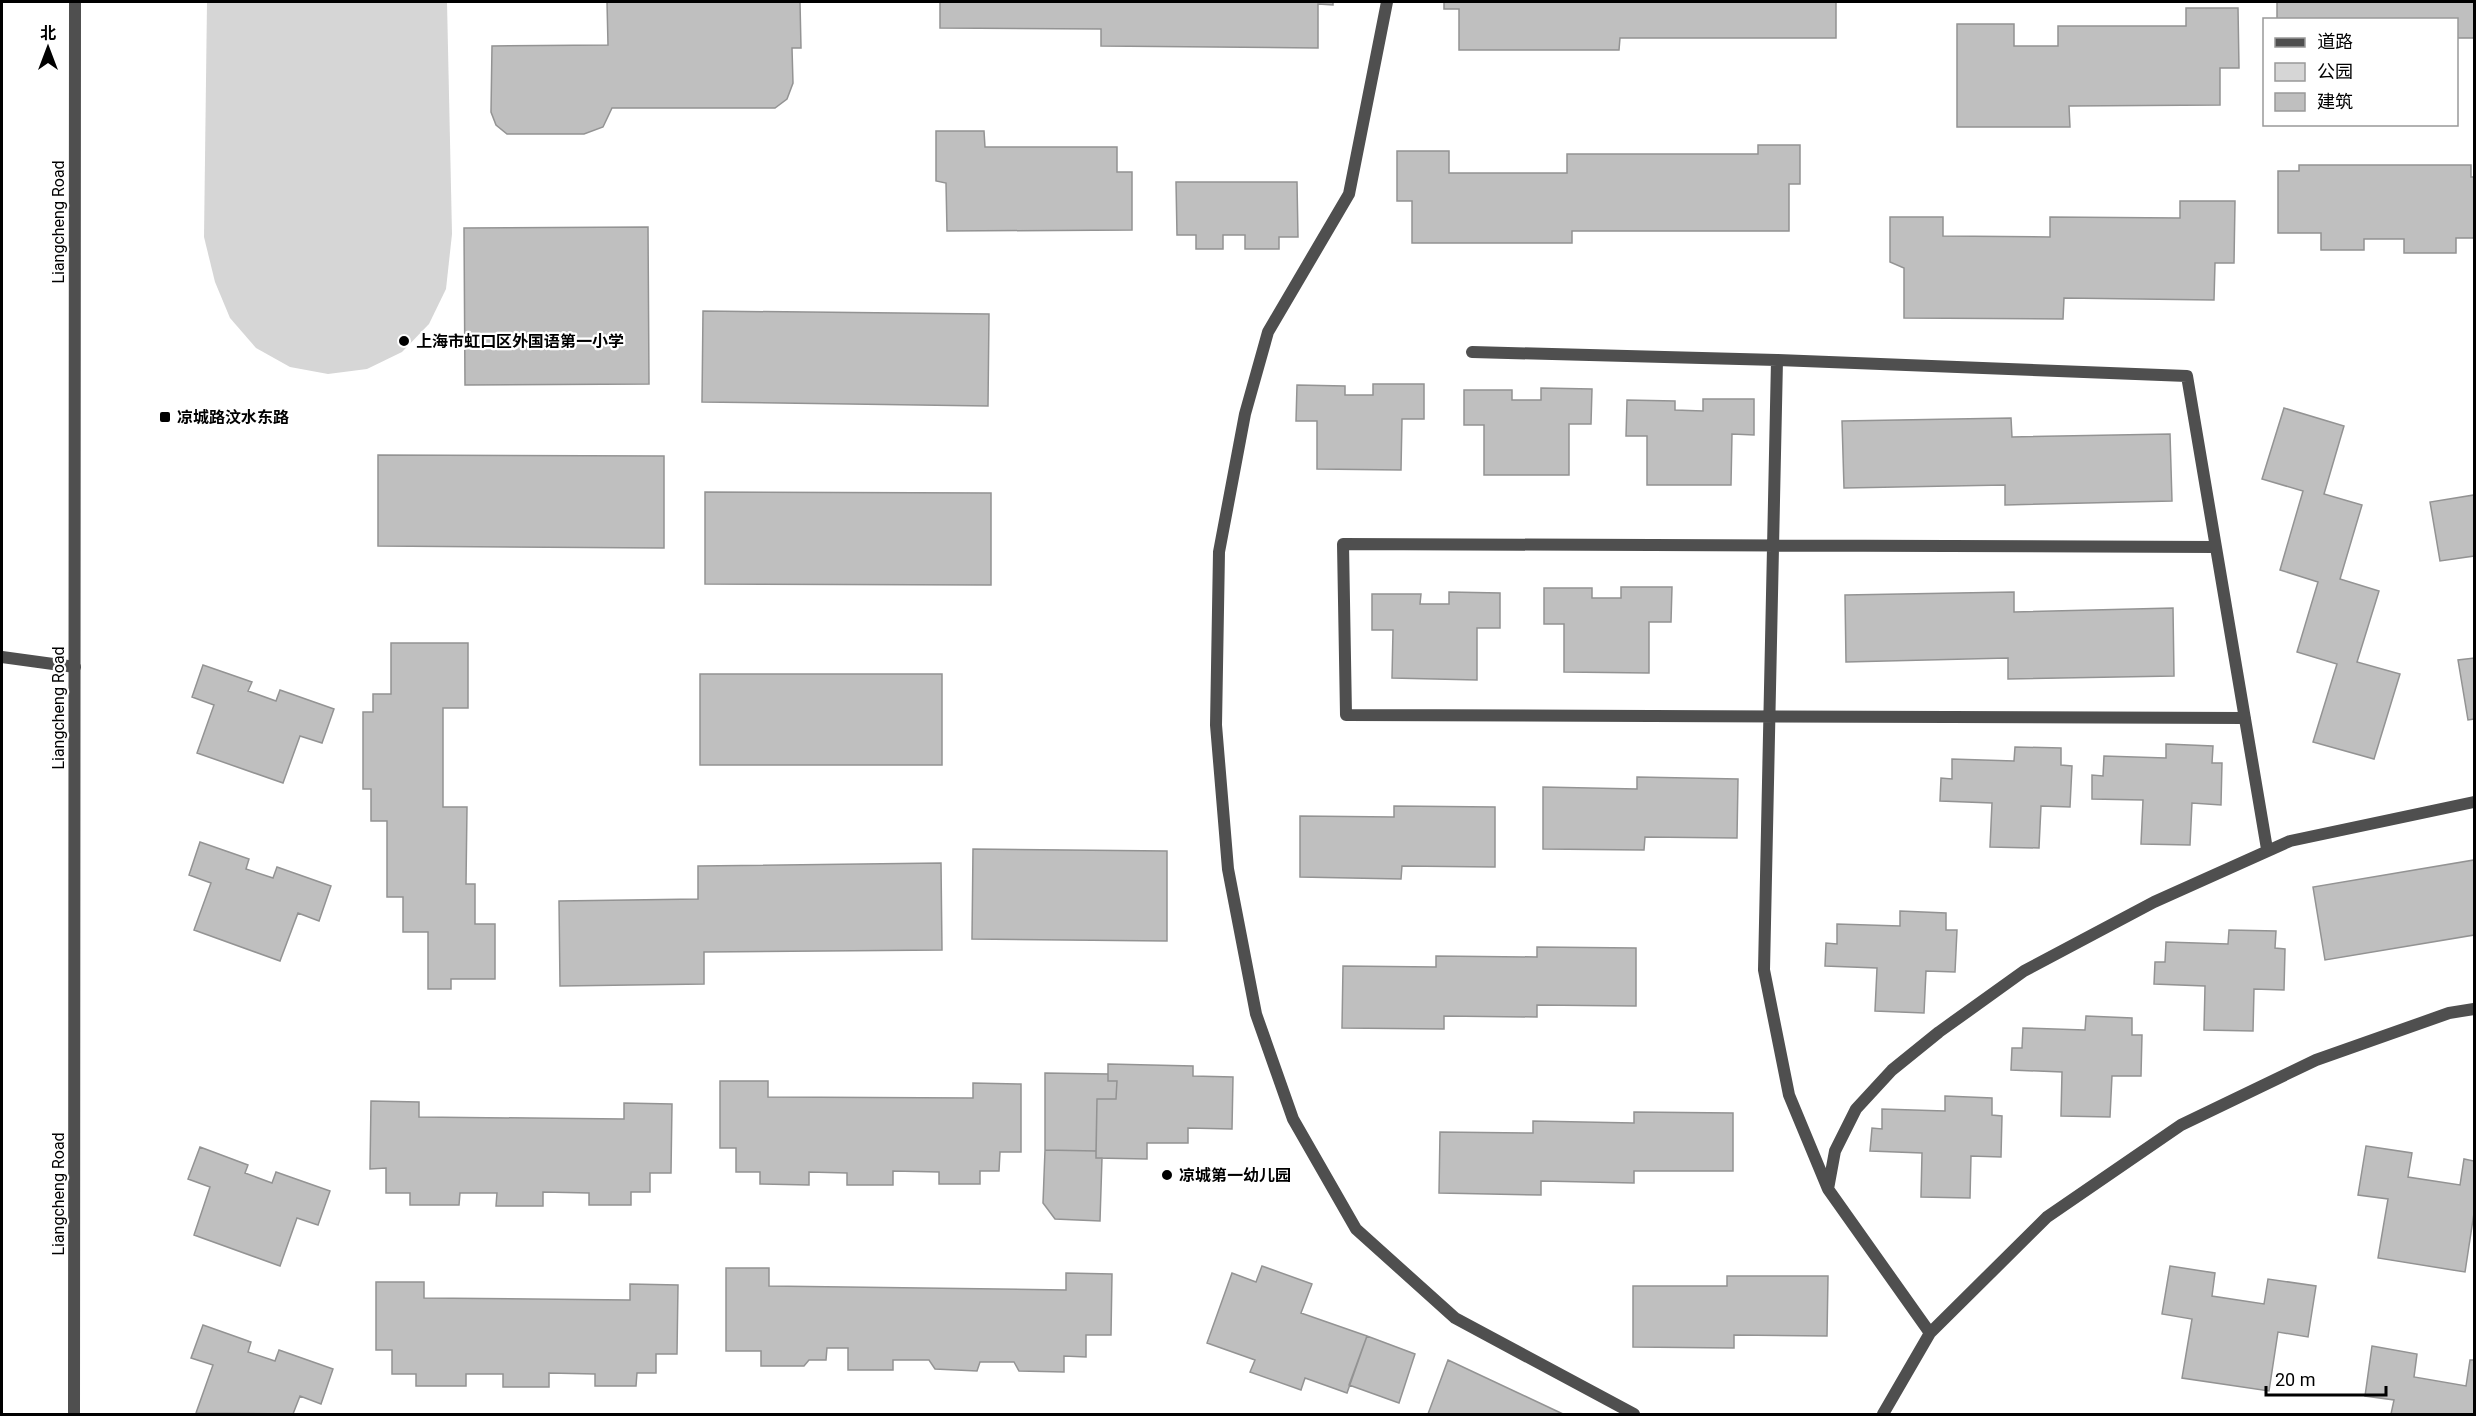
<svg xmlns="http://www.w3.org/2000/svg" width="2476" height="1416" viewBox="0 0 2476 1416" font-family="Roboto,'Noto Sans SC',sans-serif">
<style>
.green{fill:#d6d6d6}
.building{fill:#bfbfbf;stroke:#939393;stroke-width:1.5}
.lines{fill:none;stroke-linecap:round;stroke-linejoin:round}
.service{stroke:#4f4f4f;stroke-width:12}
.minor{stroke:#4f4f4f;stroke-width:12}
.tertiary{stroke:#4f4f4f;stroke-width:12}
.poi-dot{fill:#000;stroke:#fff;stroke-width:2}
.labels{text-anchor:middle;stroke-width:4.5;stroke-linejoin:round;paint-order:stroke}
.street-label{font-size:16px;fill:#000;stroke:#fff}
.poi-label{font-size:16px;font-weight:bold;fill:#000;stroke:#fff;text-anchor:start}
</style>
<rect width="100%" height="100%" fill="#fff"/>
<!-- green -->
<path class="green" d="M207 2H447L452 234 446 289 429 324 402 352 367 369 328 374 290 367 256 348 230 318 215 282 204 237Z"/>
<!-- building -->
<path class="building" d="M607 2H800L801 48H792L793 83 787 99 775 108H612L603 127 584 134H507L496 125 491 112 492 46 608 45Z
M940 2H1333V5L1318 4V48L1101 46V29L940 28Z
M1444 2H1836V38H1620L1619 50H1459V9H1444Z
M2277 2H2474V38H2456V20H2277Z
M2186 8H2238L2239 68H2220V105L2069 106 2070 127H1957V24H2014V46H2058V26H2186Z
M936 131H984L985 147H1117V172H1132V230L947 231 946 183 936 181Z
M1758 145H1800V184H1789V231H1572V243H1412V201H1397V151H1449V173H1567V154H1758Z
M2299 165H2471V177H2474V238H2456V253H2404V239H2364V250H2321V233H2278V171H2299Z
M1176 182H1297L1298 237H1279V249H1245V235H1223V249H1196V235H1177Z
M2180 201H2235L2234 263H2215L2214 300 2064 298 2063 319 1904 318V268L1890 262V217H1943V236L2050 237V217L2180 218Z
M648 227 649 384 465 385 464 228Z
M703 311 989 314 988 406 702 402Z
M1373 384H1424V419H1402L1401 470 1317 469V421H1296L1297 385 1345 386V395H1373Z
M1541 388 1592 389 1591 424H1569V475H1484V425H1464V390H1512V400H1541Z
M1703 399H1754V435L1732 434 1731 485H1647V436H1626L1627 400 1675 401V410L1703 411Z
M2284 408 2344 426 2324 494 2362 505 2340 579 2379 591 2357 662 2400 674 2374 759 2313 742 2337 664 2297 652 2318 582 2280 570 2303 491 2262 479Z
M2011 418 2012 437 2170 434 2172 501 2005 505V485L1844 488 1842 421Z
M378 455 664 456V548L378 546Z
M705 492 991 493V585L705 584Z
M2474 495V556L2440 561 2430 502Z
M1621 587H1672L1671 622H1649V673L1564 672V624H1544V588H1592V598H1621Z
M1449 592 1500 593V628H1477V680L1392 678 1393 630H1372V594H1421L1420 604H1449Z
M2014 592V612L2173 608 2174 676 2008 679V658L1846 662 1845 595Z
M391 643H468V708H443V807H467L466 884H475V924H495V979H451V989H428V932H403V897H387V821H371V789H363V712H373V694H391Z
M2474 658V719L2468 720 2458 660Z
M203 665 252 682 248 691 276 701 280 690 334 709 322 743 300 736 283 783 197 753 214 705 192 697Z
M700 674H942V765H700Z
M2166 744 2213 746 2212 763H2222L2221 805 2192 803 2190 845 2141 844 2143 800 2092 799V775L2103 776 2104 756 2166 758Z
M2015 747 2061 748V765L2072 766 2070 807 2041 806 2039 848 1990 847 1992 803 1940 801 1941 778 1952 779V759L2014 761Z
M1637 777 1738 779 1737 838 1645 837 1644 850 1543 849V787L1637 789Z
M1394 806 1495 807V867L1402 866 1401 879 1300 877V816L1394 817Z
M200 842 249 859 246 869 273 878 277 867 331 886 319 921 298 913 280 961 194 930 211 883 189 875Z
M973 849 1167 851V941L972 939Z
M2474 860V935L2325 960 2313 887Z
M941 863 942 950 704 952V984L560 986 559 901 698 899V866Z
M1900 911 1946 913V930H1957L1955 972 1926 971 1924 1013 1875 1011 1877 968 1825 966 1826 943 1837 944V924L1900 926Z
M2229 930 2276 931 2275 948 2285 949 2284 990 2254 989 2253 1031 2204 1030 2205 986 2154 984 2155 962H2165L2166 942 2228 944Z
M1537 947 1636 948V1006L1537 1005V1017L1444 1016V1029L1342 1028 1343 966 1436 967V956L1537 957Z
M2086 1016 2132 1018V1035H2142L2141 1076H2112L2110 1117 2061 1116 2062 1072 2011 1070 2012 1048H2022L2023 1028 2085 1030Z
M1108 1064 1193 1066V1076L1233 1077 1232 1129 1188 1128V1143H1147V1159L1096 1158 1097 1099H1116L1117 1081H1108Z
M1045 1073 1108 1074V1081H1117L1116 1099H1097L1096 1151 1045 1150Z
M720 1081H768V1097L973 1098V1083L1021 1084V1152H1000L999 1171H980V1184H939V1172L893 1171V1185H847V1173L809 1172V1185L760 1184V1172H736V1148H720Z
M1945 1096 1992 1098V1115L2002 1116 2001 1157 1971 1156 1970 1198 1921 1197 1922 1153 1870 1151 1872 1128 1882 1129V1109L1945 1111Z
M371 1101 419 1102V1117L624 1119V1103L672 1104 671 1173H650V1192H631V1205H589V1193L543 1192V1206H496L497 1193H460L459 1205H410V1193H386V1168L370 1169Z
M1634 1112 1733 1113V1171H1634V1183L1541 1181V1195L1439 1193 1440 1132 1533 1133V1121L1634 1123Z
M2366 1146 2412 1153 2408 1177 2460 1185 2464 1159 2474 1161V1213L2465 1272 2378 1258 2388 1199 2358 1195Z
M200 1147 248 1165 245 1173 272 1183 276 1172 330 1191 318 1225 297 1218 280 1266 194 1235 210 1187 188 1179Z
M1045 1150 1096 1151V1158H1102L1100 1221 1055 1219 1043 1203Z
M1262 1266 1312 1284 1301 1313 1367 1336 1347 1393 1305 1378 1301 1390 1250 1372 1255 1360 1207 1343 1232 1273 1256 1282Z
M2170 1266 2215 1273 2212 1296 2264 1304 2268 1279 2316 1286 2308 1337 2278 1332 2269 1391 2182 1378 2192 1319 2162 1314Z
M726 1268H769V1286L1066 1290V1273L1112 1274 1111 1335H1086V1357L1064 1356V1372L1019 1371 1014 1362H980L977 1371 935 1369 929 1360H893V1370H848V1348H827L826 1360H809L804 1366H761V1351H726Z
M1727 1276H1828L1827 1336 1734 1335V1348L1633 1347V1286H1727Z
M376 1282H424V1298L630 1300V1284L678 1285 677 1354H656V1373H637L636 1386H595V1374L549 1373V1387H503V1374H466V1386H416V1374H392V1350H376Z
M203 1325 251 1342 248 1352 275 1361 279 1350 333 1369 321 1404 300 1396 293 1414 196 1413 213 1365 191 1358Z
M1367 1336 1415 1354 1399 1403 1349 1385Z
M2372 1346 2417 1354 2414 1377 2466 1386 2470 1360H2474V1414H2391L2394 1400 2365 1396Z
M1448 1360 1563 1414H1428Z"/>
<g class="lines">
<!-- service -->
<path class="service" d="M1387 2 1349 194 1268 332 1245 414 1219 552 1216 725 1228 869 1256 1014 1293 1119 1356 1229 1455 1318 1634 1414
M1472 352 1777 360 1764 970 1789 1095 1828 1189
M1777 360 2187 376 2267 849
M2216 547 1343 544 1346 715 2245 718
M1930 1333 1828 1189 1835 1151 1856 1109 1892 1070 1939 1032 2024 971 2154 902 2290 841 2474 802
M1883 1414 1930 1333 2047 1217 2181 1125 2316 1060 2449 1013 2474 1009"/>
<!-- minor -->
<path class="minor" d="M2 657 75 667"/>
<!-- tertiary -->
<path class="tertiary" d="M74 1414 75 2"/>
</g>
<!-- markers -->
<g class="poi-dot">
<circle cx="404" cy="341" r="6"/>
<rect x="159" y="411" width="12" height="12" rx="3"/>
<circle cx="1167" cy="1175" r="6"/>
</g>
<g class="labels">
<!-- street labels -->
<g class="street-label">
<text transform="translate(58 222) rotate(-90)" y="6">Liangcheng Road</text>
<text transform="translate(58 708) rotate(-90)" y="6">Liangcheng Road</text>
<text transform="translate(58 1194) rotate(-90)" y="6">Liangcheng Road</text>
</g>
<!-- poi labels -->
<g class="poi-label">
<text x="416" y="347">上海市虹口区外国语第一小学</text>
<text x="177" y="423">凉城路汶水东路</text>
<text x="1179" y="1181">凉城第一幼儿园</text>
</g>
</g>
<!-- border -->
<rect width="2476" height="1416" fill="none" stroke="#000000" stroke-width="6"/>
<!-- legend -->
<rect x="2263" y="18" width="195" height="108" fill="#ffffff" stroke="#999999" stroke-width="1.5"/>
<rect x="2275" y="38" width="30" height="9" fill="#4f4f4f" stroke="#999999" stroke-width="1.5"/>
<text x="2317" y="48" font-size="18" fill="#000000">道路</text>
<rect x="2275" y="63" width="30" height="18" fill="#d6d6d6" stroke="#999999" stroke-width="1.5"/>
<text x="2317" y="78" font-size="18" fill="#000000">公园</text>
<rect x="2275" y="93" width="30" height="18" fill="#bfbfbf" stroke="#999999" stroke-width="1.5"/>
<text x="2317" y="108" font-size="18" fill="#000000">建筑</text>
<!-- north arrow -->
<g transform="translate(48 48)" stroke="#ffffff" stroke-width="4.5" paint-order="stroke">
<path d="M0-4.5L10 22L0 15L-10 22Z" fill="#000000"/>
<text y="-9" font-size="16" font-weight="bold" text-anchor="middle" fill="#000000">北</text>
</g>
<!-- scale -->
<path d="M2266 1386v9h120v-9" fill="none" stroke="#000000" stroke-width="3"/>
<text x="2275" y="1386" font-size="18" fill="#000000" stroke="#ffffff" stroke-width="4.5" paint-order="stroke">20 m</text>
</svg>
